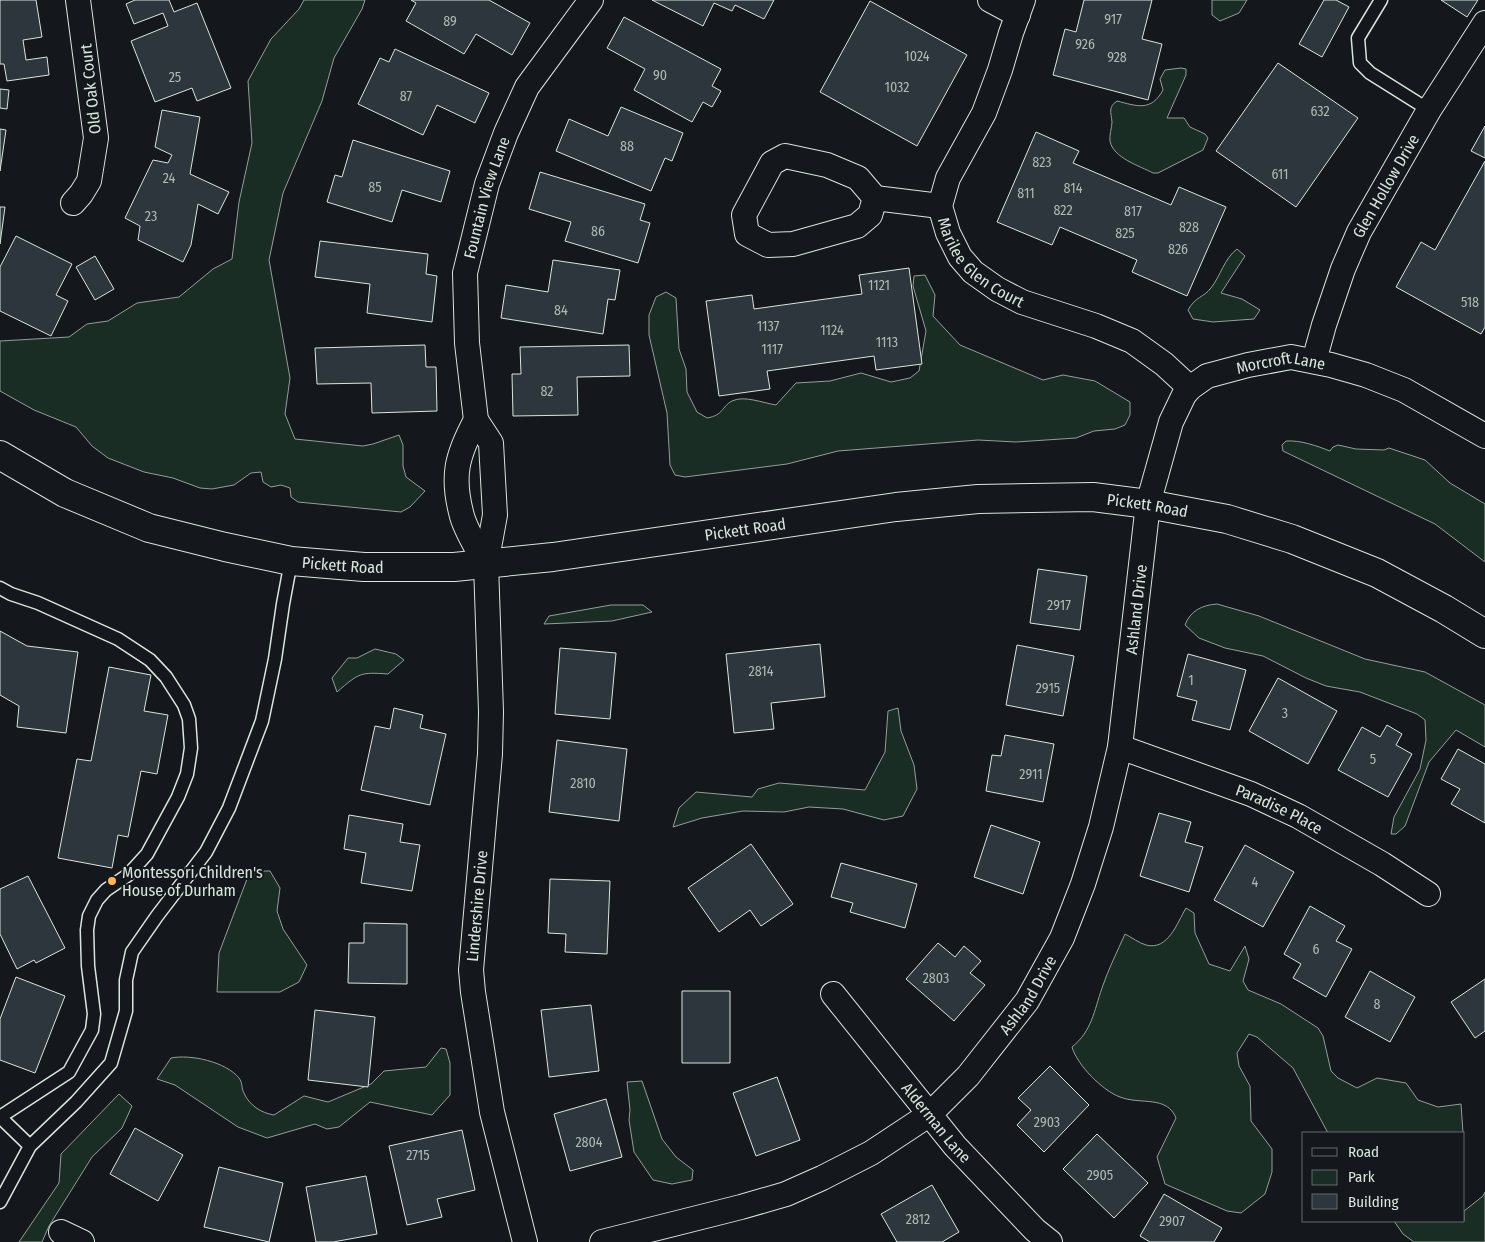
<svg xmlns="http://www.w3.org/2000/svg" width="1485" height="1242" viewBox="0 0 1485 1242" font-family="'Fira Sans Condensed',sans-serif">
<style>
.green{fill:#1a2d24;stroke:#939e99}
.building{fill:#2c363c;stroke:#d8e6dc}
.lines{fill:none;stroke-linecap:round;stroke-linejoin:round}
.lane-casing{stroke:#d8e6dc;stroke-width:15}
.street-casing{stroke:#d8e6dc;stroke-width:26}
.secondary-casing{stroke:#d8e6dc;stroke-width:30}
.lane{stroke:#14181c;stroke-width:12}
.street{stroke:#14181c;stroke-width:24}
.secondary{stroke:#14181c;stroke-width:28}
.poi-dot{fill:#ffb74d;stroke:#14181c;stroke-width:2}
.labels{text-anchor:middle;stroke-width:4;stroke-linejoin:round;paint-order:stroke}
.number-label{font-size:14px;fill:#adbab4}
.street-label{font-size:16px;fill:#d8e6dc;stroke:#14181c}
.poi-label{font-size:16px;fill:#d8e6dc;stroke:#14181c;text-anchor:start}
</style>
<rect width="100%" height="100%" fill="#14181c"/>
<!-- green -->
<path class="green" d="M304 0H365L362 9 334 58 322 101 283 193 269 260 290 378 285 414 295 439 363 446 373 444 399 435 403 445V466L406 477 425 491 410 507 401 512 298 502 291 497 290 488 281 485 271 487 263 482 261 472 251 473 234 485 212 489 200 488 173 478 144 472 108 458 92 446 76 427 34 410 0 391V341L69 337 87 324 108 321 137 303 179 297 213 269 232 259 239 202 252 143 248 81 271 39 299 9Z
M1212 0H1247L1239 13 1220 21 1212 15Z
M1181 68 1186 69V75L1167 118H1184L1190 127 1205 134 1208 138 1203 150 1158 173H1153C1140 166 1113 158 1110 141 1109 135 1112 128 1112 122 1111 112 1108 107 1117 101 1137 106 1151 112 1163 90L1160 79 1165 70Z
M1237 249 1245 256 1221 293 1242 299 1260 310 1254 319 1213 322 1193 319 1188 310C1196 296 1203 298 1211 288 1221 275 1224 259 1237 249Z
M925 275 935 295 933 316 960 345 1043 380 1063 375 1095 381 1130 402V415L1125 425 1115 429 1094 431 1076 438 1016 442 978 440 838 451 787 464 685 477 675 475 670 465 667 413 649 335V315L656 297 666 292 676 298 679 349 686 369 687 392 697 412 707 418C724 415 721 407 732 401 744 395 763 403 776 405L796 383 830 381 861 373 891 382 910 378 919 371 926 331 913 286 914 276Z
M1286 441C1301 440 1317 446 1330 451L1333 447 1338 445 1356 449 1384 450 1389 448 1425 460 1450 483 1485 504V562L1435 524 1283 451 1282 445Z
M1217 604 1259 616 1365 659 1425 672 1485 705V747L1456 730 1429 762 1405 826 1396 834H1391L1394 817 1420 769 1426 740 1425 720 1417 714 1360 692 1326 686 1306 678 1263 656 1225 648 1199 638 1185 625C1190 611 1202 605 1217 604Z
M611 605H643L652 612 612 621 544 624 549 616Z
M375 649 396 654 404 660 388 674C360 672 359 673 337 692L332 678 348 658H357Z
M898 708 901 731 914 765 917 789 903 816 884 820 843 809 809 807 784 812 743 811 702 818 673 827 679 808 696 792 752 797 758 789 779 783 865 790 885 752 888 711Z
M250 871H270L280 888 277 911 283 929 307 965 299 982 280 992H217L219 953Z
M1186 908 1194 913 1195 933 1209 964 1230 971 1245 946 1249 959 1243 981 1248 990 1281 1004 1318 1028 1323 1036 1331 1071 1338 1078 1357 1088 1377 1078 1406 1083 1418 1100 1438 1107 1461 1104 1463 1133H1328L1293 1068 1257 1037 1249 1034 1237 1053 1239 1066 1250 1086 1251 1121 1272 1149V1172L1265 1194 1241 1213 1227 1211 1165 1184 1157 1157 1176 1118C1167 1095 1140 1105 1120 1097 1103 1091 1077 1065 1072 1047 1092 1031 1094 1011 1102 988 1108 970 1117 952 1125 934 1131 937 1139 943 1146 945 1168 951 1177 923 1186 908Z
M441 1048 446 1049 450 1063V1095L432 1115 370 1102 339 1127 327 1129 315 1124 267 1138 238 1127 175 1085 157 1079 171 1058C191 1054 226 1062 239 1078 243 1083 241 1088 244 1093 249 1105 261 1113 274 1115L304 1096 328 1102 371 1084 384 1071 426 1067Z
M642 1081 662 1139 676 1157 693 1170 692 1180 672 1184 653 1180 634 1152 629 1120 630 1110 627 1082Z
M119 1094 132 1106 122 1128 92 1157 49 1226 42 1242H19L59 1183 61 1154Z
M1485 1192V1242H1414L1403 1234 1394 1221H1464V1211L1483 1196Z"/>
<!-- building -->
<path class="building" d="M0 0H36L42 37 23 40 26 60 47 57 49 75 7 81 4 64H0Z
M135 0H169L174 12 197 3 231 88 197 101 192 88 155 102 131 41 168 26 163 13 134 24 126 4Z
M411 0H489L530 23 512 55 476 34 464 54 406 21 416 3Z
M652 0H774L764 19 735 5 732 11 714 3 703 26Z
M1084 0H1152L1142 39 1162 44 1148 100 1053 75 1065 29 1076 32Z
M1324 0H1336L1349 7 1322 57 1299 44Z
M1441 0H1478L1467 17Z
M870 1 967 55 917 146 820 92Z
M624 17 721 69 712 86 721 91 712 107 703 102 692 122 634 90 645 69 607 48Z
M395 49 489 93 475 123 437 105 423 135 358 104 380 58 389 62Z
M1278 63 1358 118 1296 207 1216 151Z
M0 89 9 90 7 109 0 108Z
M621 107 683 133 672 161 665 158 651 191 556 151 569 119 608 136Z
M162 110 200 117 190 174 229 192 218 214 198 204 191 245 183 262 138 240 140 226 125 218 153 160 168 163 172 155 155 147Z
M1485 126V158L1471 151Z
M0 129 6 130 0 171Z
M1036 132 1079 151 1073 163 1171 205 1179 187 1226 207 1187 296 1132 272 1137 260 1060 227 1052 245 997 222Z
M353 140 450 171 441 202 402 190 392 222 327 202 335 175 342 177Z
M1485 161V327L1481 334 1396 287 1421 242 1435 250Z
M540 172 645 204 640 220 650 223 638 263 565 241 571 222 529 209Z
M0 207H5L0 244Z
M16 236 72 264 56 295 68 301 51 336 0 311V267Z
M320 241 428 254 426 274 437 276 432 322 367 313 370 284 315 277Z
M95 256 114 289 95 300 76 267Z
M553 260 620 270 615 300 608 299 603 334 501 318 506 285 548 292Z
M909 268 922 364 876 370 874 356 767 371 770 389 719 396 706 301 752 295 754 309 862 294 859 275Z
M425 345 426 367H436L437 411 372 413 371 383 317 384 315 348Z
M629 345 630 376 577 377 578 415 513 416 512 374H521L520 347Z
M1038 569 1087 576 1080 630 1030 623Z
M0 631 27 646 78 652 66 733 17 727 19 706 0 695Z
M820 644 825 697 771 703 774 729 734 733 726 654Z
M1017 645 1074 656 1063 716 1006 705Z
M560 648 616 653 610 719 555 714Z
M1188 654 1246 670 1230 730 1192 720 1197 701 1177 696Z
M109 667 151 675 144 711 168 715 157 774 141 771 128 837 118 835 112 868 58 858 77 759 91 761Z
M1278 678 1337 711 1308 764 1249 731Z
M394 708 423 715 420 728 446 734 430 805 361 790 375 726 390 729Z
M1387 725 1402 734 1396 745 1412 754 1388 797 1338 770 1362 727 1380 737Z
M1005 735 1054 744 1043 802 986 791 992 755 1001 756Z
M557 740 627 749 619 821 549 812Z
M1458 749 1485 764V823L1451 804 1460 789 1441 779Z
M1159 813 1191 822 1185 842 1203 847 1189 892 1140 876Z
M349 815 403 824 400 842 420 845 412 891 361 883 366 853 344 849Z
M991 825 1040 842 1023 894 974 877Z
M751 844 793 904 761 926 750 910 719 932 688 888Z
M1245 845 1294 872 1263 927 1214 900Z
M841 863 917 884 905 928 850 912 853 903 831 897Z
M28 876 65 948 36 963 34 960 17 969 0 934V889Z
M550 879 610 881 607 954 565 952 566 934 548 933Z
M1310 906 1345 926 1336 941 1352 949 1326 997 1293 978 1301 964 1284 954Z
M364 923 407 924V984L348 983 349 943H364Z
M938 943 955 957 964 946 981 961 970 973 985 985 954 1021 906 979Z
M1370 971 1415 997 1390 1042 1345 1017Z
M16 977 65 996 35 1073 0 1060V1019Z
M1485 979V1031L1475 1038 1451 1002Z
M682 991H730V1063H682Z
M591 1005 599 1071 549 1077 541 1010Z
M315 1010 375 1017 368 1087 308 1080Z
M1050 1066 1089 1105 1044 1152 1017 1125 1031 1110 1018 1098Z
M777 1077 800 1140 756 1156 733 1093Z
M606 1099 622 1157 570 1171 554 1114Z
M135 1128 183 1155 158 1201 110 1174Z
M462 1130 475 1190 437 1199 442 1217 407 1225 389 1146Z
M1097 1134 1148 1183 1114 1218 1063 1169Z
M219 1167 283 1183 269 1242 204 1227Z
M366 1176 377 1234 333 1242H316L306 1187Z
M932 1185 959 1232 942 1242H897L881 1214Z
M1164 1194 1222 1228 1214 1242H1150L1140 1236Z"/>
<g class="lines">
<!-- lane casing -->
<g class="lane-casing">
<path id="lane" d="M1381 0 1358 38 1360 63 1370 73 1429 110
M0 588 11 594 38 603 118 639 150 660 166 677 184 705 189 719 191 748 187 774 178 797 147 854 128 875 106 890 97 900 89 916 87 930 88 966 94 1014 92 1030 69 1072 0 1117
M0 1117 30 1146
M0 1202 30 1146 76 1102 111 1063 126 1011V980L132 952 157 916 206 852 229 808 262 721 275 659 283 604 291 561"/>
</g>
<!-- street casing -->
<g class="street-casing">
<g id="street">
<path d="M990 0 1018 15"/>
<path id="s1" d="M1023 0 1011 33 1000 70 984 113 948 178 940 206 948 233 960 257 973 272 997 289 1022 302 1096 326 1132 341 1164 364 1190 388"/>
<path d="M875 198 870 215 857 226 793 244 768 245 747 234 744 215 772 163 785 156 827 165 858 178 875 198 940 206"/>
<path d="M73 203 81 194 89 181 96 138 78 0"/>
<path id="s2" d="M1314 361 1324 325 1343 269 1359 232 1429 110 1485 23"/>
<path d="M476 420C457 455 451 476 462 516 466 531 478 550 486 564"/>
<path id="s3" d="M1120 747 1251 794 1298 816 1382 864 1428 894"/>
<path id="s4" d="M833 994 955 1146 1035 1230 1050 1242"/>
<path d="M61 1232 82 1242"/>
<path id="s5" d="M525 1242 492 1112 473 992 471 970 490 754 491 712 486 564 495 515 491 443 476 420 467 343 465 273 487 184 506 133 527 87 591 0"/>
<path id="s6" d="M602 1242 741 1207 786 1194 822 1178 871 1153 930 1114 968 1076 1027 1001 1062 938 1083 884 1101 827 1120 747 1148 504 1171 422 1184 395 1190 388 1207 376 1248 365 1291 357 1331 365 1366 375 1404 390 1485 436"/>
</g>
</g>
<!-- secondary casing -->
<g class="secondary-casing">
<g id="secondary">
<path id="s7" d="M0 455 65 493 149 528 225 547 291 561 364 567H454L553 557 896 507 978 499 1093 497 1148 504 1227 519 1292 539 1377 573 1444 609 1485 634"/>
</g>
</g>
<!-- lane -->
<use href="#lane" class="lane"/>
<!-- street -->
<use href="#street" class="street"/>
<!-- secondary -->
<use href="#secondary" class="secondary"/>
</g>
<!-- markers -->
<circle class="poi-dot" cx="112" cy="881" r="5"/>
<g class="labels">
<!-- number labels -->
<g class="number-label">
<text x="1113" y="24">917</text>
<text x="450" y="26">89</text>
<text x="1085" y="49">926</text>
<text x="917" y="61">1024</text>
<text x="1117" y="62">928</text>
<text x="660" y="80">90</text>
<text x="175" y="82">25</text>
<text x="897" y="92">1032</text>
<text x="406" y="101">87</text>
<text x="1320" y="116">632</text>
<text x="627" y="151">88</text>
<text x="1042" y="167">823</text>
<text x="1280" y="179">611</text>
<text x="169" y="183">24</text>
<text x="375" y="192">85</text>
<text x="1073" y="193">814</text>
<text x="1026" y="198">811</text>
<text x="1063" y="215">822</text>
<text x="1133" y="216">817</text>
<text x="151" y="221">23</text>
<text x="1189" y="232">828</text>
<text x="598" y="236">86</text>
<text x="1125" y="238">825</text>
<text x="1178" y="254">826</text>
<text x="879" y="290">1121</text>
<text x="1470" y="307">518</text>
<text x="561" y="315">84</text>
<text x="768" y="331">1137</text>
<text x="832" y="335">1124</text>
<text x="887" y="347">1113</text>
<text x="772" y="354">1117</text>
<text x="547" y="396">82</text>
<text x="1059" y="610">2917</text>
<text x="761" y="676">2814</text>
<text x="1191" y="685">1</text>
<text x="1048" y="693">2915</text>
<text x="1285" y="718">3</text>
<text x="1373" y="764">5</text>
<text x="1031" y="779">2911</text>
<text x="583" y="788">2810</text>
<text x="1255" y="887">4</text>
<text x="1316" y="954">6</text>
<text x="936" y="983">2803</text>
<text x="1377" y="1009">8</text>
<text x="1047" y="1127">2903</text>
<text x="589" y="1147">2804</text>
<text x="418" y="1160">2715</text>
<text x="1100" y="1180">2905</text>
<text x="918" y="1224">2812</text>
<text x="1172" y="1226">2907</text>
</g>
<!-- street labels -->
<g class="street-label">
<text transform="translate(90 89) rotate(-96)" y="6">Old Oak Court</text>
<text dy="6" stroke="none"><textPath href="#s2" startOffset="190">Glen Hollow Drive</textPath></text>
<text dy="6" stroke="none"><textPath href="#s5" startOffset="1060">Fountain View Lane</textPath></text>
<text dy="6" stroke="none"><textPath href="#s1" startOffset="296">Marilee Glen Court</textPath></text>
<text dy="6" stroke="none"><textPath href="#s6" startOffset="1242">Morcroft Lane</textPath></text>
<text dy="6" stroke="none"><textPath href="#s7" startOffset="1174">Pickett Road</textPath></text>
<text dy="6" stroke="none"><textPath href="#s7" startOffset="769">Pickett Road</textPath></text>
<text dy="6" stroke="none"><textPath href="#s7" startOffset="364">Pickett Road</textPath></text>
<text dy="6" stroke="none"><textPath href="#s6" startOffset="915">Ashland Drive</textPath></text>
<text dy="6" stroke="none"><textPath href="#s3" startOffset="171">Paradise Place</textPath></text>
<text dy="6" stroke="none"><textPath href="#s5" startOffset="342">Lindershire Drive</textPath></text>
<text dy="6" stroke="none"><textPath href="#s6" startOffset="510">Ashland Drive</textPath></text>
<text dy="6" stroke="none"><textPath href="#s4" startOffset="165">Alderman Lane</textPath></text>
</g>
<!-- poi labels -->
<g class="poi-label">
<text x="122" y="878">Montessori Children's<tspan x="122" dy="18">House of Durham</tspan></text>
</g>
</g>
<!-- legend -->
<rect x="1302" y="1132" width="162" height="90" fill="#14181c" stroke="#626a69"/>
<rect x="1312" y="1148" width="25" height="8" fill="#14181c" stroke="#626a69"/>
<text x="1348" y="1157" font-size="15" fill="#d8e6dc">Road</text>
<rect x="1312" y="1170" width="25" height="15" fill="#1a2d24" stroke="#626a69"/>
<text x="1348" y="1182" font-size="15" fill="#d8e6dc">Park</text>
<rect x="1312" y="1194" width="25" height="15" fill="#2c363c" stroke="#626a69"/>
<text x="1348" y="1207" font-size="15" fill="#d8e6dc">Building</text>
</svg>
